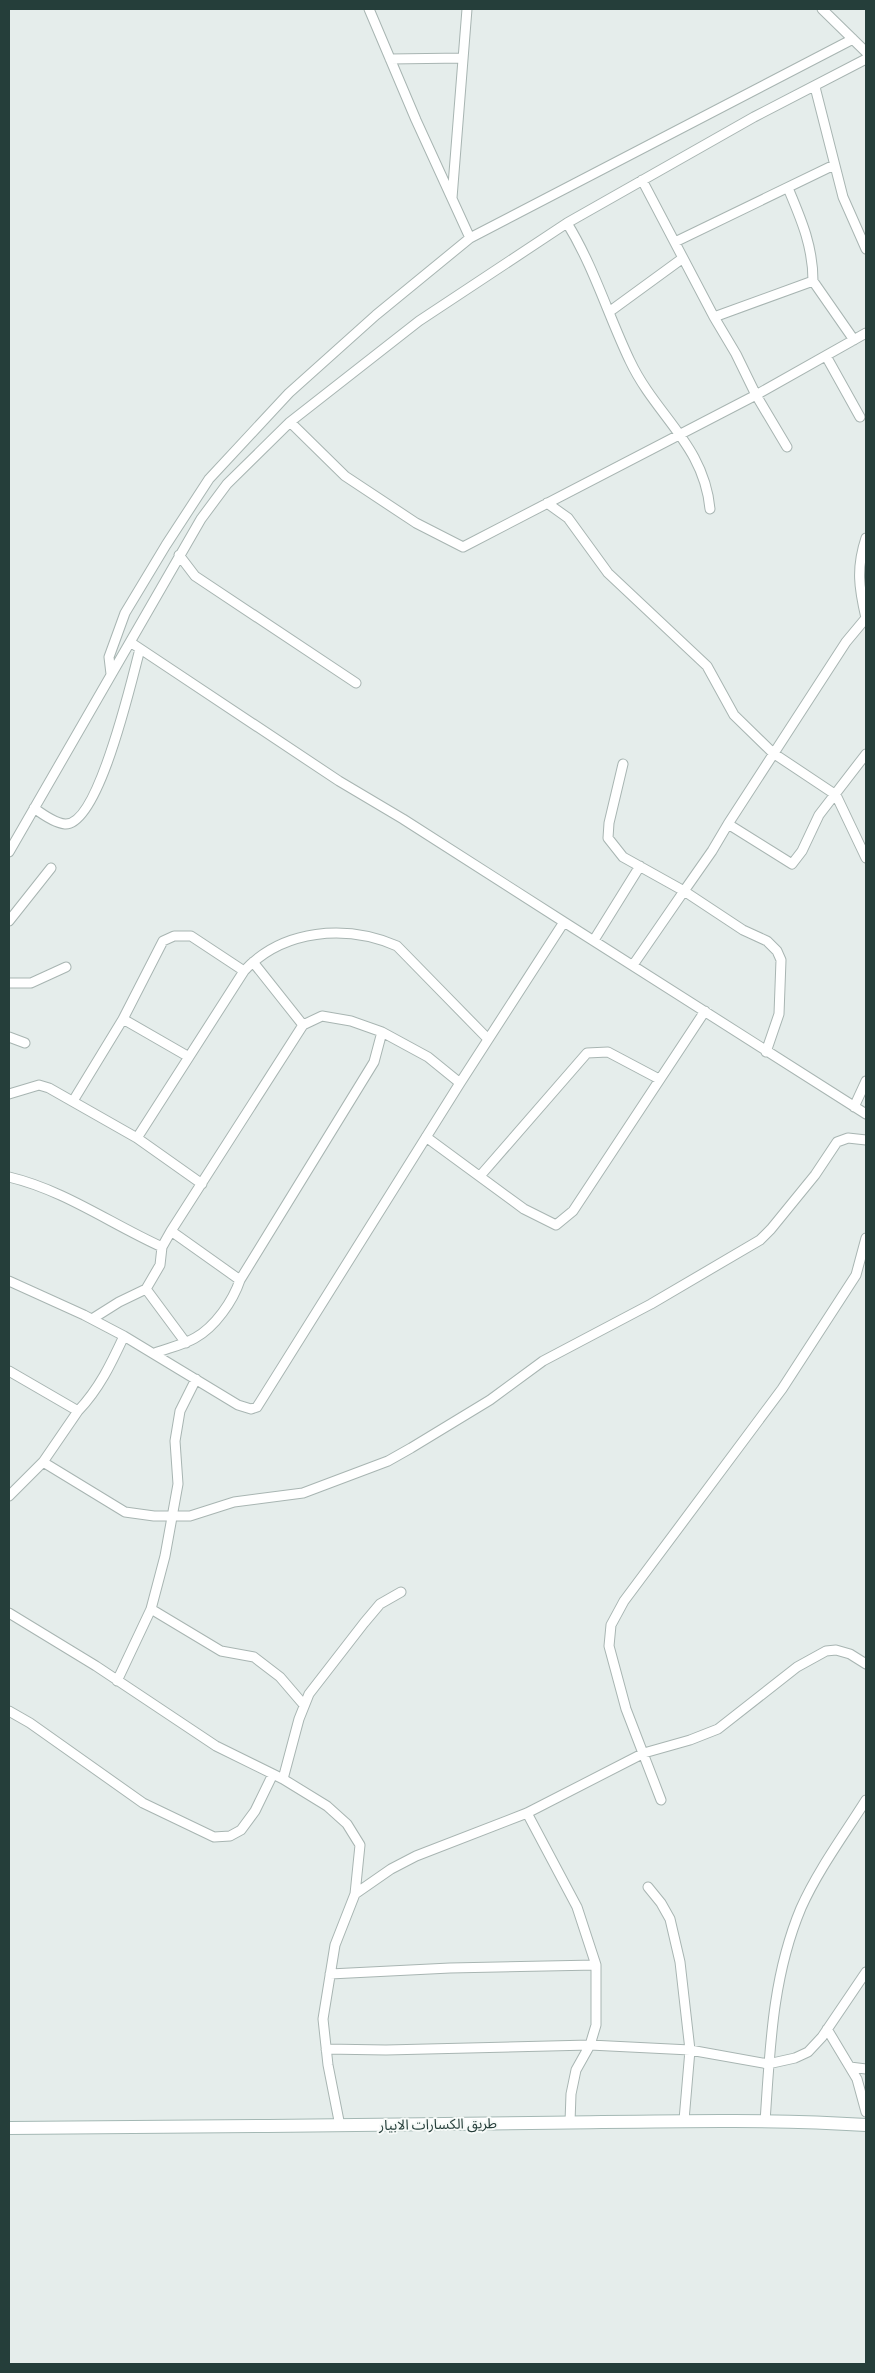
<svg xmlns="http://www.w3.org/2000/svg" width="875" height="2373" viewBox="0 0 875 2373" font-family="'Titillium Web','Noto Sans Arabic',sans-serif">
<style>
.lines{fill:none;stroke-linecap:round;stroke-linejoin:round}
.street-casing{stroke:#a8b5b2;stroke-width:11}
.secondary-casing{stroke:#a4b8b4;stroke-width:14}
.street{stroke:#fff;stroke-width:9}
.secondary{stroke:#fff;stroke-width:12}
.labels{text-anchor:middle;stroke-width:4;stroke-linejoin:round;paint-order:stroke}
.street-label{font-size:14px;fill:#253e3a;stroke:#f6faf8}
</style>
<rect width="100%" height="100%" fill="#e5edeb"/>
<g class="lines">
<!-- street casing -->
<g class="street-casing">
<path id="street" d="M369 9 416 120 470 238
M822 9 866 52
M390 59 463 58
M815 87 843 197 866 249
M642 180 714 317 736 354 756 395 787 447
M452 198 467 9
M567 223C594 267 608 315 630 361 656 416 704 445 710 509
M675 242 834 165
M813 281 854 340
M609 312 683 258
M714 317 813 281C813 246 801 219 788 188
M826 356 860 417
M290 422 345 476 416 523 463 547 756 395 866 333
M547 503 568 518 608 573 707 666 734 715 773 753 836 795 866 858
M179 555 195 576 356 683
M866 618 846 642 728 824 792 864 802 851 819 815 866 754
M866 618C859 588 856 568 866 538
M130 642 339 781 403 819 564 922
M111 674 109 657 125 613 166 545 209 479 289 393 376 315 470 238 853 39
M623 764 609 823 608 838 623 857 684 891 712 851 728 824
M34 808C42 814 55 823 65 824 99 826 132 678 140 649
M9 852 201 519 227 484 290 422 419 321 567 223 754 117 866 59
M9 921 51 868
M594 940 640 866
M253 962 303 1025
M633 965 684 891 743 930 767 941 777 951 781 960 779 1014 766 1052
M9 983H31L66 967
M123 1019 189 1057
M382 1032 428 1057 460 1083
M9 1037 25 1043
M9 1094 39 1085 49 1088 137 1138 202 1184
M73 1101 123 1019 163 941 174 936H191L244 971
M854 1107 866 1081
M426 1137 524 1209 556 1225 573 1211 705 1011
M137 1138 244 971C283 929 346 924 397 946L488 1039
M480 1176 587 1053 608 1052 659 1079
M9 1177C64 1190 111 1224 162 1247
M171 1231 240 1280
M9 1281 84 1315 124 1336 238 1405 251 1409 257 1407 460 1083 564 922 866 1114
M146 1289 186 1343
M92 1319 119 1302 146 1289 160 1265 162 1247 171 1231 303 1025 322 1016 351 1021 382 1032 374 1062 240 1280C233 1301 215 1327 195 1338 183 1345 168 1348 155 1353
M9 1371 78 1411C99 1389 111 1364 124 1336
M43 1462 125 1512 154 1516H190L234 1502 303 1493 388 1461 411 1448 490 1400 543 1361 651 1304 760 1240 771 1229 815 1175 837 1142 848 1138 866 1140
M9 1496 43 1462 78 1411
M151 1609 221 1651 254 1657 280 1677 304 1705
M9 1613 96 1666 216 1746 283 1779 327 1806 347 1824 360 1845 355 1894
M117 1681 151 1609 165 1556 178 1484 175 1441 180 1411 196 1379
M9 1711 30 1723 143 1803 214 1837 230 1836 241 1830 255 1811 273 1774
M283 1779 299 1719 309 1694 364 1623 380 1604 401 1592
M661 1800 626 1709 609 1646 611 1625 624 1601 782 1389 856 1275 866 1238
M527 1813 577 1907 596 1965
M648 1887 661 1903 670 1919 680 1962 690 2050 684 2120
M330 1974 450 1968 596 1965V2025L590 2045 576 2070 571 2094 570 2122
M827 2029 857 2079 866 2112
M326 2049 386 2050 590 2045 690 2050 768 2064 795 2058 808 2052 822 2037 866 1972
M850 2067 866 2069
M765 2122C770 2049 772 1977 801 1908 818 1870 844 1835 866 1800
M340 2126 328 2065 323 2019 335 1945 355 1894 391 1869 416 1856 527 1813 644 1753 690 1740 718 1729 797 1667 826 1651 836 1650 850 1654 866 1664"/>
</g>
<!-- secondary casing -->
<g class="secondary-casing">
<path id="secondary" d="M9 2128C183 2127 356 2125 530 2123 642 2122 754 2118 866 2125"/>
</g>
<!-- street -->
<use href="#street" class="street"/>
<!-- secondary -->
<use href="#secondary" class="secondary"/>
</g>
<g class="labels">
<!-- street labels -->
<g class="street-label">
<text transform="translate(438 2124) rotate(-1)" y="5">طريق الكسارات الابيار</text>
</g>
</g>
<!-- border -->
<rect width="875" height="2373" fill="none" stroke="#253e3a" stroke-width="20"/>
</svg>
